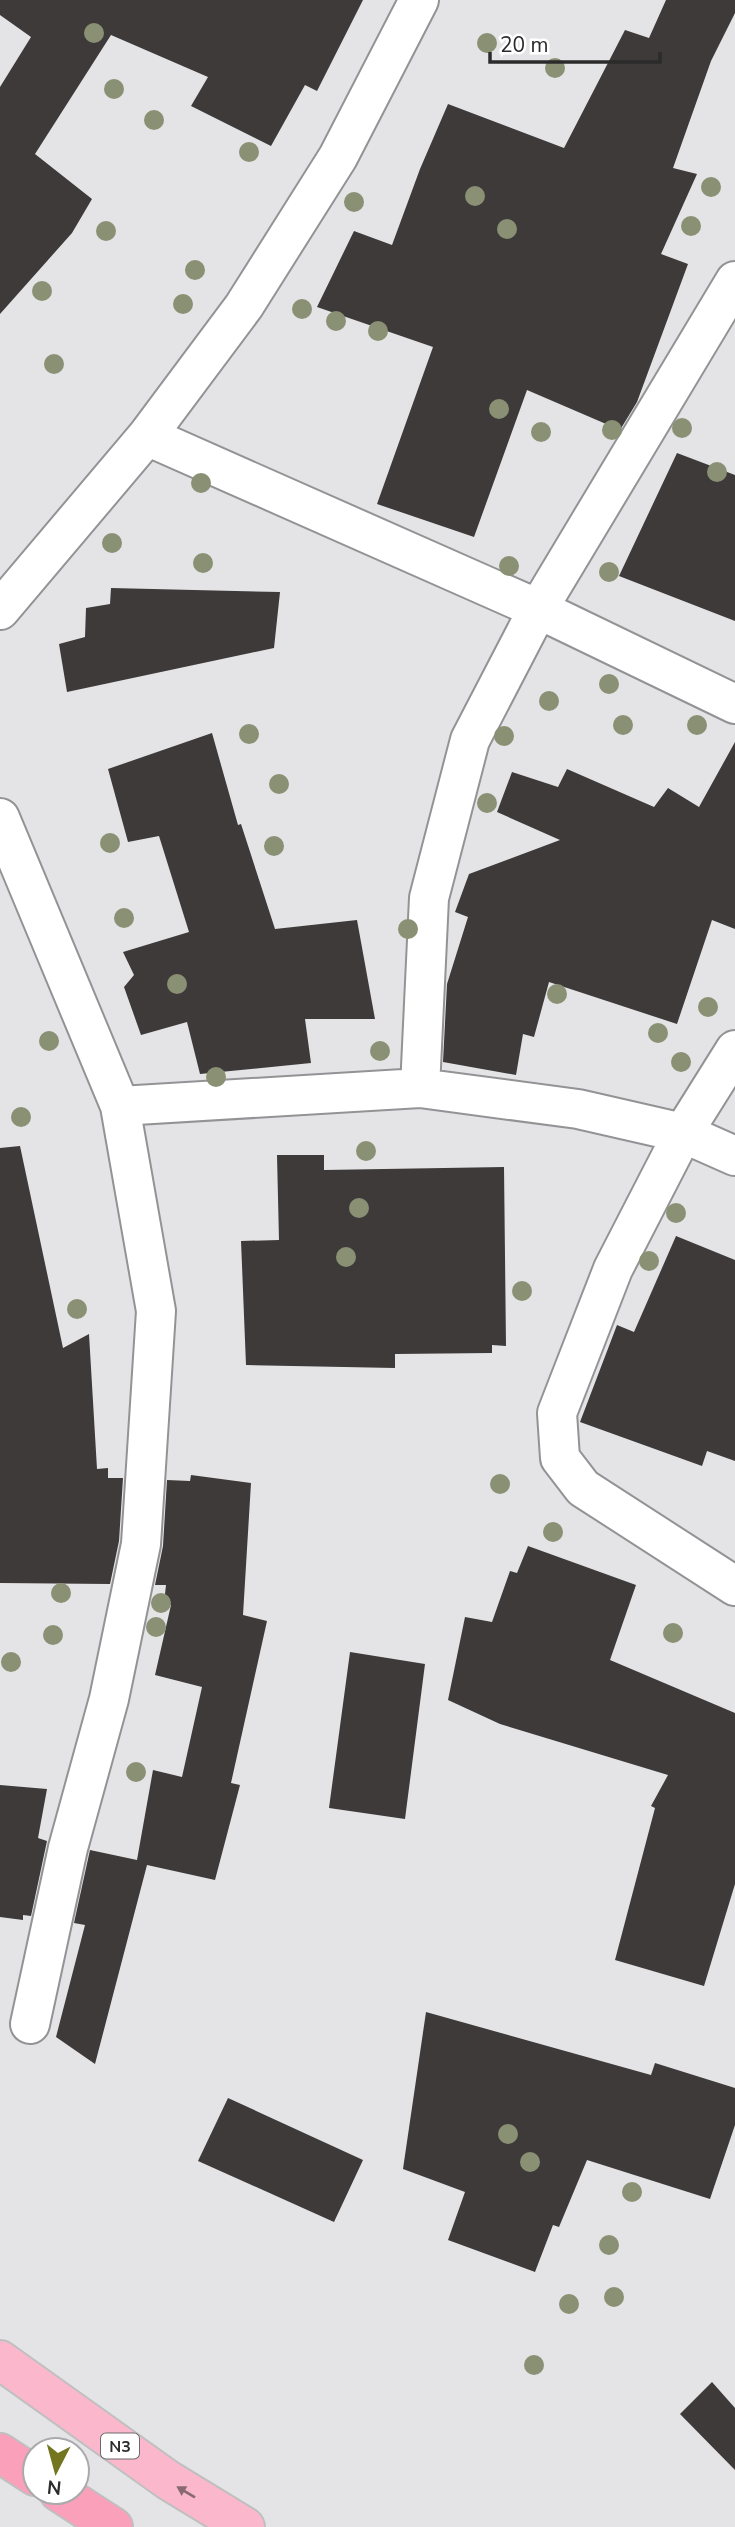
<svg xmlns="http://www.w3.org/2000/svg" width="735" height="2527" viewBox="0 0 735 2527" font-family="'Nunito Sans',sans-serif">
<style>
.building{fill:#3d3a39}
.lines{fill:none;stroke-linecap:round;stroke-linejoin:round}
.minor-casing{stroke:#939396;stroke-width:42}
.primary-casing{stroke:#bfbfc0;stroke-width:42}
.trunk-casing{stroke:#bfbfc0;stroke-width:42}
.minor{stroke:#fff;stroke-width:38}
.primary{stroke:#fbb8cc;stroke-width:38}
.trunk{stroke:#faa0bb;stroke-width:38}
.tree{fill:#8a9074}
.oneway{fill:#896a74}
.labels{text-anchor:middle;stroke-width:7;stroke-linejoin:round;paint-order:stroke}
.shield{fill:#fff;stroke:#6b6b6b;stroke-width:2}
.shield-label{font-size:16px;font-weight:bold;fill:#2b2b2c}
</style>
<rect width="100%" height="100%" fill="#e4e4e7"/>
<!-- building -->
<path class="building" d="M0 0H363L317 91 305 85 271 146 191 106 208 77 111 35 35 154 92 199 72 233 0 314V87L31 37 0 15Z
M666 0H735V13L711 61 673 168 697 174 661 254 688 264 637 402 620 430 527 390 474 537 377 504 433 347 317 307 354 231 392 245 420 169 448 104 564 148 625 30 649 38Z
M677 453 735 475V621L619 576Z
M111 588 280 592 274 648 67 692 59 644 85 637 86 608 110 604Z
M212 733 238 825 241 824 275 929 357 920 375 1019H305L311 1063 200 1074 187 1022 141 1035 124 987 134 975 123 952 189 932 159 836 128 842 108 769Z
M735 742V929L712 920 677 1024 549 982 534 1037 523 1034 516 1075 443 1062 447 984 468 917 455 912 469 874 560 840 497 812 512 772 558 787 567 769 654 807 668 788 699 807Z
M20 1146 63 1348 89 1334 97 1469 108 1468V1478H123L119 1541 110 1584 0 1583V1148Z
M277 1155H324V1170L504 1167 506 1346 492 1345V1353L395 1354V1368L246 1365 241 1241 279 1240Z
M676 1236 735 1260V1461L707 1451 702 1466 580 1422 617 1325 634 1332Z
M191 1475 251 1483 243 1615 267 1621 231 1783 240 1785 215 1880 147 1865 95 2064 56 2037 85 1925 74 1923 90 1850 137 1860 153 1770 182 1777 202 1687 155 1675 171 1605 164 1603 166 1585H155L163 1546 167 1480 190 1481Z
M528 1546 636 1585 610 1660 735 1713V1884L704 1986 615 1960 655 1808 651 1806 668 1775 500 1724 448 1700 465 1617 492 1622 510 1571 517 1573Z
M350 1652 425 1664 405 1819 329 1808Z
M0 1785 47 1789 38 1838 47 1841 31 1916 23 1915V1920L0 1917Z
M426 2012 651 2075 655 2063 735 2088V2125L710 2199 587 2160 559 2227 553 2225 535 2272 448 2240 465 2192 403 2169Z
M228 2098 363 2160 334 2222 198 2161Z
M712 2382 735 2408V2470L680 2414Z"/>
<g class="lines">
<!-- minor casing -->
<g class="minor-casing">
<path id="minor" d="M147 436 538 609 735 704
M0 610 147 436 244 306 338 157 419 0
M0 818 120 1106 156 1311 141 1544 109 1699 68 1848 30 2024
M735 1050 683 1133 613 1269 557 1413 560 1458 583 1488 735 1586
M420 1088 429 898 470 740 538 609 735 281
M120 1106 420 1088 578 1109 683 1133 735 1156"/>
</g>
<!-- primary casing -->
<g class="primary-casing">
<path id="primary" d="M0 2360 168 2480 245 2527"/>
</g>
<!-- trunk casing -->
<g class="trunk-casing">
<path id="trunk" d="M0 2453 35 2476
M59 2492 113 2527"/>
</g>
<!-- minor -->
<use href="#minor" class="minor"/>
<!-- primary -->
<use href="#primary" class="primary"/>
<!-- trunk -->
<use href="#trunk" class="trunk"/>
</g>
<!-- trees -->
<g class="tree">
<circle cx="94" cy="33" r="10"/>
<circle cx="487" cy="43" r="10"/>
<circle cx="555" cy="68" r="10"/>
<circle cx="114" cy="89" r="10"/>
<circle cx="154" cy="120" r="10"/>
<circle cx="249" cy="152" r="10"/>
<circle cx="711" cy="187" r="10"/>
<circle cx="475" cy="196" r="10"/>
<circle cx="354" cy="202" r="10"/>
<circle cx="691" cy="226" r="10"/>
<circle cx="507" cy="229" r="10"/>
<circle cx="106" cy="231" r="10"/>
<circle cx="195" cy="270" r="10"/>
<circle cx="42" cy="291" r="10"/>
<circle cx="183" cy="304" r="10"/>
<circle cx="302" cy="309" r="10"/>
<circle cx="336" cy="321" r="10"/>
<circle cx="378" cy="331" r="10"/>
<circle cx="54" cy="364" r="10"/>
<circle cx="499" cy="409" r="10"/>
<circle cx="682" cy="428" r="10"/>
<circle cx="612" cy="430" r="10"/>
<circle cx="541" cy="432" r="10"/>
<circle cx="717" cy="472" r="10"/>
<circle cx="201" cy="483" r="10"/>
<circle cx="112" cy="543" r="10"/>
<circle cx="203" cy="563" r="10"/>
<circle cx="509" cy="566" r="10"/>
<circle cx="609" cy="572" r="10"/>
<circle cx="609" cy="684" r="10"/>
<circle cx="549" cy="701" r="10"/>
<circle cx="623" cy="725" r="10"/>
<circle cx="697" cy="725" r="10"/>
<circle cx="249" cy="734" r="10"/>
<circle cx="504" cy="736" r="10"/>
<circle cx="279" cy="784" r="10"/>
<circle cx="487" cy="803" r="10"/>
<circle cx="110" cy="843" r="10"/>
<circle cx="274" cy="846" r="10"/>
<circle cx="124" cy="918" r="10"/>
<circle cx="408" cy="929" r="10"/>
<circle cx="177" cy="984" r="10"/>
<circle cx="557" cy="994" r="10"/>
<circle cx="708" cy="1007" r="10"/>
<circle cx="658" cy="1033" r="10"/>
<circle cx="49" cy="1041" r="10"/>
<circle cx="380" cy="1051" r="10"/>
<circle cx="681" cy="1062" r="10"/>
<circle cx="216" cy="1077" r="10"/>
<circle cx="21" cy="1117" r="10"/>
<circle cx="366" cy="1151" r="10"/>
<circle cx="359" cy="1208" r="10"/>
<circle cx="676" cy="1213" r="10"/>
<circle cx="346" cy="1257" r="10"/>
<circle cx="649" cy="1261" r="10"/>
<circle cx="522" cy="1291" r="10"/>
<circle cx="77" cy="1309" r="10"/>
<circle cx="500" cy="1484" r="10"/>
<circle cx="553" cy="1532" r="10"/>
<circle cx="61" cy="1593" r="10"/>
<circle cx="161" cy="1603" r="10"/>
<circle cx="156" cy="1627" r="10"/>
<circle cx="673" cy="1633" r="10"/>
<circle cx="53" cy="1635" r="10"/>
<circle cx="11" cy="1662" r="10"/>
<circle cx="136" cy="1772" r="10"/>
<circle cx="508" cy="2134" r="10"/>
<circle cx="530" cy="2162" r="10"/>
<circle cx="632" cy="2192" r="10"/>
<circle cx="609" cy="2245" r="10"/>
<circle cx="614" cy="2297" r="10"/>
<circle cx="569" cy="2304" r="10"/>
<circle cx="534" cy="2365" r="10"/>
</g>
<!-- one-way arrows -->
<defs><path id="oneway-solid" d="M-6-.8H1V-3.2L6.5 0L1 3.2V.8H-6Z" transform="scale(1.75)"/></defs>
<use class="oneway" href="#oneway-solid" transform="translate(186 2492) rotate(-149)"/>
<g class="labels">
<!-- shield labels -->
<rect class="shield" x="101" y="2433.5" width="38" height="25" rx="5"/>
<g class="shield-label">
<text x="120" y="2452">N3</text>
</g>
</g>
<!-- north arrow -->
<g transform="translate(56 2471) rotate(186)"><circle r="33" fill="#ffffff" stroke="#aaaaab" stroke-width="2"/>
<path d="M0-5L12 26L0 18L-12 26Z" fill="#73761e"/>
<text y="-10" font-size="19" font-weight="bold" text-anchor="middle" fill="#2b2b2c">N</text>
</g>
<!-- scale -->
<path d="M490 52v10h170v-10" fill="none" stroke="#2b2b2c" stroke-width="3.5"/>
<text x="500" y="52" font-size="21" fill="#2b2b2c" stroke="#ffffff" stroke-width="5" paint-order="stroke">20 m</text>
</svg>
